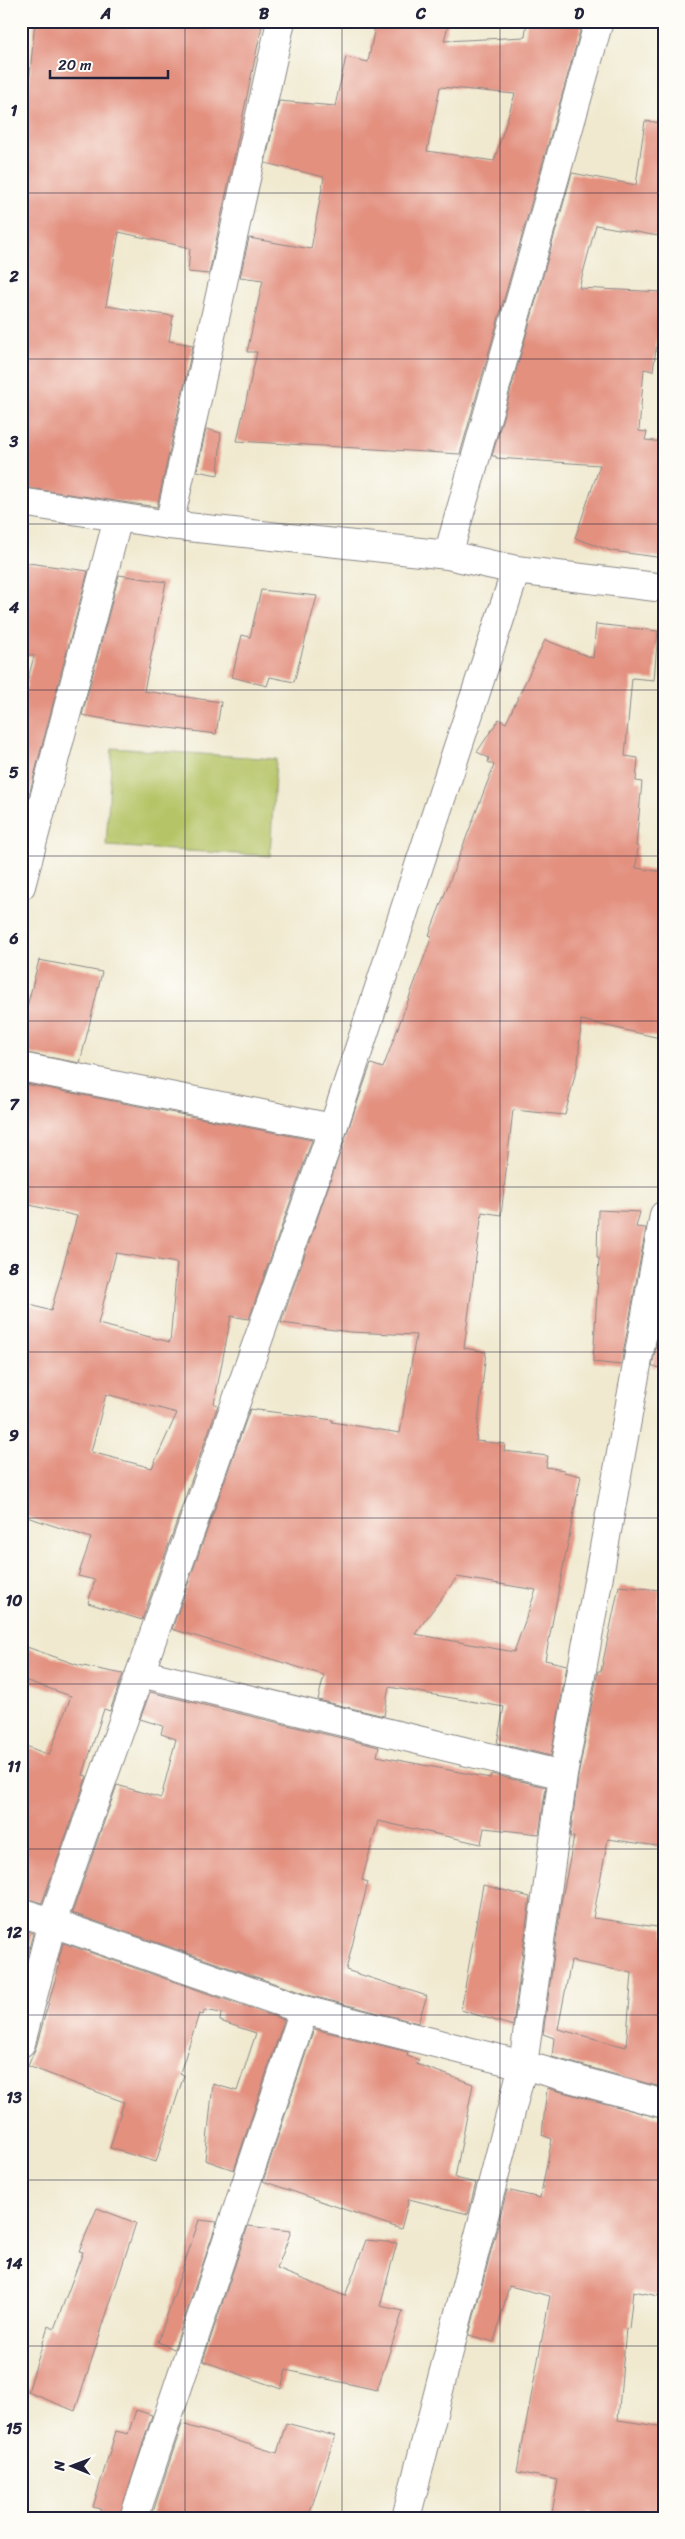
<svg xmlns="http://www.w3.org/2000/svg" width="685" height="2539" viewBox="0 0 685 2539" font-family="Sriracha,sans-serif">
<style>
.green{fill:#b5c466;stroke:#6c7350}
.building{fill:#e3907f;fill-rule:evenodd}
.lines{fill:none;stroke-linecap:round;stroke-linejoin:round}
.minor-casing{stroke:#898685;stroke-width:30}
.minor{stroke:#fff;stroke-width:28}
.grid{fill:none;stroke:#22223b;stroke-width:1;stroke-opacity:0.55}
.neatline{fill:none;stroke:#22223b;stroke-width:2}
.grid-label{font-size:16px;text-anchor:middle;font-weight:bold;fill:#22223b}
</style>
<rect width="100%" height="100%" fill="#fdfcf7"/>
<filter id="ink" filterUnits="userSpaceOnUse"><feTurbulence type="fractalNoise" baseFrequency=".02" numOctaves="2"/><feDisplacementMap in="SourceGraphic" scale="10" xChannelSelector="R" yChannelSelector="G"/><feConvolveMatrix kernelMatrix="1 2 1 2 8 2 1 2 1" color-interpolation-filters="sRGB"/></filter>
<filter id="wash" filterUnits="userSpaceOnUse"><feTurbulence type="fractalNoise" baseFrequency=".0096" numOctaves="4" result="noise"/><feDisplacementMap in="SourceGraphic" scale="20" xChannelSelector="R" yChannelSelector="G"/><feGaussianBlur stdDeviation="1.12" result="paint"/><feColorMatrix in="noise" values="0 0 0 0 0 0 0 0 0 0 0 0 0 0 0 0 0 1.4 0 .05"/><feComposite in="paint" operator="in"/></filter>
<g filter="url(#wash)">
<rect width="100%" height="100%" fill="#f0e9cf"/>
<!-- green -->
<path class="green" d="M112 748 276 759 270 856 106 846Z"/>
<g id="blocks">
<!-- building -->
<path class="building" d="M35 21H263L209 274 188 272 190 248 119 232 106 306 173 316 169 341 193 345 157 507 21 487V95H28Z
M376 21H449L444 41 525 37 527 21H583L460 454 237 441 257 352H247L263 280 240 277 249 238 311 249 324 177 265 163 279 101 335 106 346 57 368 62ZM440 87 515 94 494 161 427 151Z
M645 121 664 123V237L596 225 579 288 664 292 653 371 644 369 639 431 647 432 645 440 664 442V558L612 551 575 538 600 465 496 458V456H492L572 173 636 185Z
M206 429 221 433 218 475 197 471Z
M21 562 88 571 28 799 21 798V706L34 656 21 654Z
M119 575 166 582 144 691 221 702 216 734 122 722 82 715Z
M261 590 317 596 294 682 270 677 267 686 232 677 242 635 250 637Z
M596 624 658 631 654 680 632 678 625 756 638 758 636 781 642 782 636 846H638L636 868 664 872V1039L581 1020 578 1063 565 1115 513 1110 501 1215 482 1212 464 1348 486 1352 476 1441 505 1444 504 1451 548 1456 546 1467 564 1470V1472L581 1476 545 1660 567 1665 551 1756 497 1743 504 1707 389 1687 384 1716 318 1700 324 1675 172 1629 250 1409 333 1420 332 1422 400 1433 416 1335 350 1332 281 1323 367 1075 371 1064 383 1068 432 936 429 935 494 765 488 762 489 758 477 752 499 719 506 723 545 640 593 658ZM457 1577 536 1590 514 1652 415 1634Z
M39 960 102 972 80 1063 21 1052V1030Z
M21 1083 312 1140 249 1319 231 1316 214 1404 218 1405 142 1620 88 1603 95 1580 78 1576 91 1538 21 1515V1302L51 1311 77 1216 21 1203ZM116 1253 177 1263 170 1342 98 1324ZM106 1394 177 1413 152 1468 91 1452Z
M598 1210 640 1212 636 1227 646 1228 621 1365 593 1362 599 1258H597Z
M664 1304V1368L652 1367Z
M619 1586 660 1590 657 1617H664V1847L608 1839 593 1918 664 1928V2088L552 2057 554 2038 543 2034 561 1904 574 1837H570L578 1777 598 1671H601ZM571 1961 632 1973 626 2047 558 2029Z
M21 1645 78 1665 123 1674 110 1711 104 1709 83 1775 87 1776 42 1903 21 1897V1744L49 1755 71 1696 21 1679Z
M150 1692 379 1747 377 1756 490 1778 491 1774 546 1787 539 1834 484 1828 481 1844 378 1821 362 1880 368 1882 346 1970 427 1996 418 2023 308 1995 72 1913 117 1785 161 1798 176 1739 161 1734 163 1726 140 1719Z
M483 1885 530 1897 513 2026 461 2010Z
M21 1929 33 1933 29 1949 21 1948Z
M63 1943 284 2020 234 2170 205 2160 213 2084 237 2091 256 2033 220 2021 221 2013 204 2010 203 2015 199 2014 180 2073 184 2075 156 2162 110 2148 124 2102 28 2066 36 2047 60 1963 58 1962Z
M314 2029 408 2052 407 2056 419 2060 416 2064 473 2084 455 2178 476 2183 468 2214 409 2199 401 2229 263 2181Z
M547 2088 664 2119V2297L633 2291 629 2329 626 2328 618 2420 664 2427V2518H620L588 2511 587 2518H551L558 2480 517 2472 550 2296 509 2286 494 2342 469 2335 507 2190 540 2198 552 2139 542 2135Z
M97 2208 136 2223 75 2411 28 2392 48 2326 54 2329 83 2252 79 2251Z
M199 2220 217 2222 174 2349 158 2342Z
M248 2226 291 2231 277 2269 345 2296 366 2240 397 2243 380 2306 403 2311 377 2390 286 2370 281 2389 203 2361Z
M136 2410 152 2415 119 2518H98L101 2509 93 2507 116 2431 128 2434Z
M286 2423 335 2436 308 2518H151L182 2424 277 2453Z"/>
</g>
</g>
<g filter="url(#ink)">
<use href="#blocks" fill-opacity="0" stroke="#898685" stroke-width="1"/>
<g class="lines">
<!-- minor casing -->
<g class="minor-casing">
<path id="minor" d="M21 502 169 525 448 555 516 570 664 588
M169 525 281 21
M448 555 599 21
M21 886 118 518
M21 1067 333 1128
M140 1673 563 1775
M21 1912 304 2010 523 2065 664 2104
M21 2043 52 1922 333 1128 516 570
M134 2518 304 2010
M406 2518 523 2065 563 1775 664 1215"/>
</g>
<!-- minor -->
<use href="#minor" class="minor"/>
</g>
</g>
<!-- grid -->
<path class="grid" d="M185 21V2518M342 21V2518M500 21V2518M21 193H664M21 359H664M21 524H664M21 690H664M21 856H664M21 1021H664M21 1187H664M21 1352H664M21 1518H664M21 1684H664M21 1849H664M21 2015H664M21 2180H664M21 2346H664"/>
<!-- margin -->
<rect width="685" height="2539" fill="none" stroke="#fdfcf7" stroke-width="55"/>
<!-- north arrow -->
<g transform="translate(72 2466) rotate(271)" stroke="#fdfcf7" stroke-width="4" paint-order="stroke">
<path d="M0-4L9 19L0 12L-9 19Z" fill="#22223b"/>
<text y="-8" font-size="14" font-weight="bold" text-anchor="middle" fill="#22223b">N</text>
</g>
<!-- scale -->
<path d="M50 70v8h118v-8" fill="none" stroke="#22223b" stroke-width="2.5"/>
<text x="58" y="70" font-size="15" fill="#22223b" stroke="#fdfcf7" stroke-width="4" paint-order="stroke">20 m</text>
<rect x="28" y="28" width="630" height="2484" class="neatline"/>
<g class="grid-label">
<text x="106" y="19">A</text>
<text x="264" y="19">B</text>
<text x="421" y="19">C</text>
<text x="579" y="19">D</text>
<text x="14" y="116">1</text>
<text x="14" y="282">2</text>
<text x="14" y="447">3</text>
<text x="14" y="613">4</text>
<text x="14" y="778">5</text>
<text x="14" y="944">6</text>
<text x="14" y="1110">7</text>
<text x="14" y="1275">8</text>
<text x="14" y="1441">9</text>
<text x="14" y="1606">10</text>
<text x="14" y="1772">11</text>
<text x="14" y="1938">12</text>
<text x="14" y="2103">13</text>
<text x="14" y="2269">14</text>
<text x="14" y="2434">15</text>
</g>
</svg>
